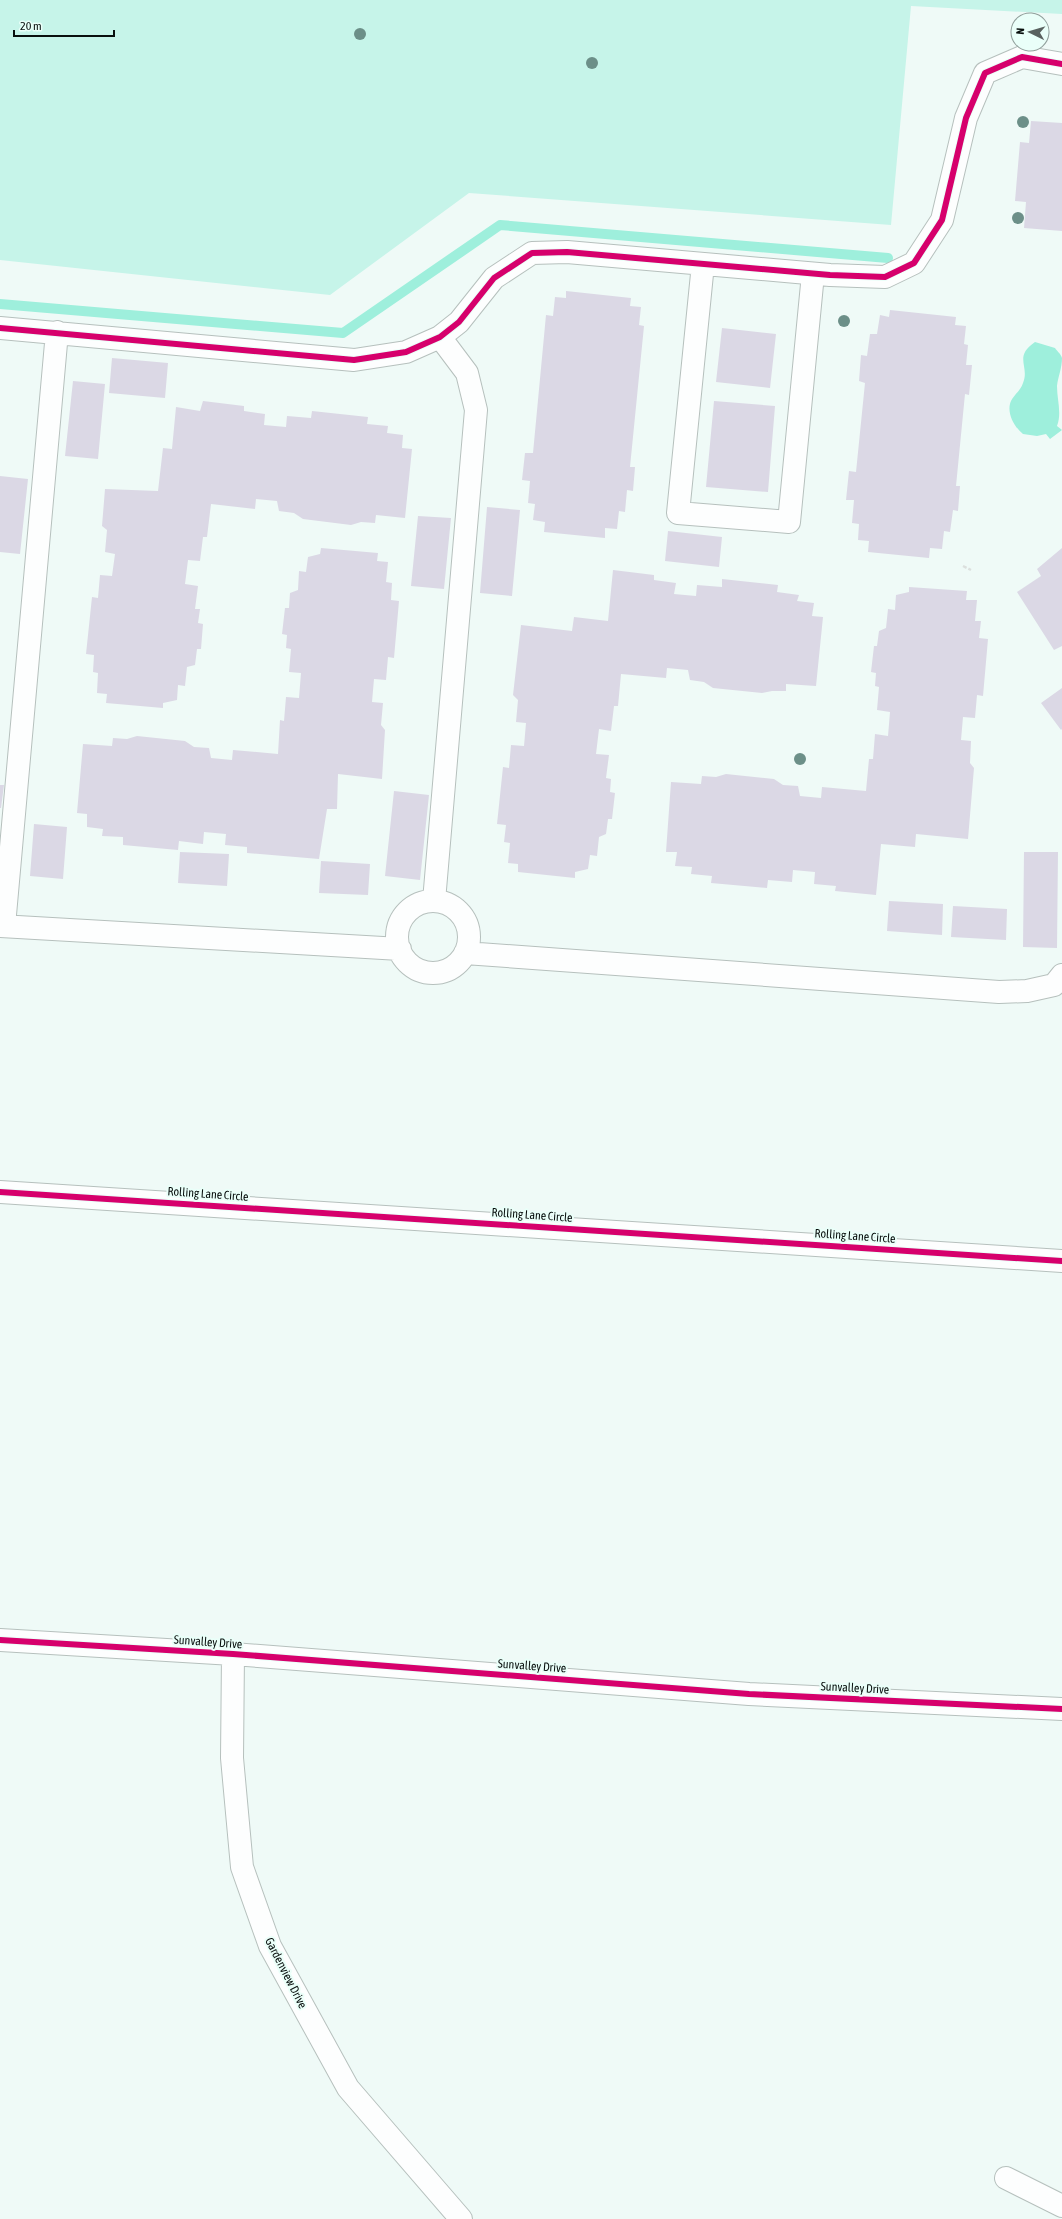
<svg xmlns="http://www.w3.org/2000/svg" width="1062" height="2219" viewBox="0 0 1062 2219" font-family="'Asap Condensed',sans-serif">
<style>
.green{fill:#c6f4e9}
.water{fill:#9eefdc}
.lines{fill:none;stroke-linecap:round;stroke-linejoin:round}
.stream{stroke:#9eefdc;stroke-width:10}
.building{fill:#dbd8e5}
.street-casing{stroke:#b6c0bd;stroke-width:24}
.path{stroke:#dce0de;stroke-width:2.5;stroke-dasharray:4 2;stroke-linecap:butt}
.street{stroke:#fdfefe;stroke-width:22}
.cycleway-casing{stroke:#eafff9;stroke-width:8}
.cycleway{stroke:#d6006c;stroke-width:6}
.tree{fill:#6c8f88}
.labels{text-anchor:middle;stroke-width:4;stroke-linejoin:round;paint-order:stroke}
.street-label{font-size:12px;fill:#080f0d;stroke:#eafff9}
</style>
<rect width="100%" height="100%" fill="#effaf7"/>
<!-- green -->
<path class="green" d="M0 0H1062V14L911 6 891 225 469 193 330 295 0 260Z"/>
<!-- water -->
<path class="water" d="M1035 342 1055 348C1057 351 1061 354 1062 358 1062 368 1058 377 1057 386 1057 400 1062 413 1057 426L1062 430 1050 439 1046 434 1037 436 1023 434C1014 427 1006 412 1011 401 1014 395 1021 390 1023 383 1030 366 1013 357 1035 342Z"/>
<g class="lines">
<!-- stream -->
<path class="stream" d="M0 304 343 333 500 225 888 258"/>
</g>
<!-- building -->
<path class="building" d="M1031 121 1062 123V231L1024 228 1026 202 1015 201 1020 142 1029 143Z
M566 291 631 298 630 306 641 307 639 325 644 326 630 467H635L633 491 627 490 625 512 619 511 617 529 605 528V538L544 532 545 522 533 520 535 504 528 503 530 481 522 480 525 453H533L546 315 553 316 555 297 566 298Z
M890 310 956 317 955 325 966 326 964 344 968 345 966 365H972L969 395 965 394 956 486H960L958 511 953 510 950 532 944 531 942 549 930 548 929 558 868 552 869 541 858 540 859 524 852 523 854 500H846L849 471 856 472 865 383 859 381 861 355 867 356 870 334H877L880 315 889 317Z
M722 328 776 334 770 388 716 382Z
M112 358 168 363 165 398 109 393Z
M73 381 105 384 98 459 65 456Z
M203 401 244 406V411L265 414 264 425 286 427 287 416 311 418 312 411 368 417 367 424 388 426 387 433 403 435 402 448 412 449 405 518 376 515 375 523 361 522 351 525 303 519 294 513 279 511 277 501 256 499 255 509 211 504 207 537H203L200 561 188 560 185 584 198 586 195 609H200L198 623 203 624 201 649H197L195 665 187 667 185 686 178 685 177 700 163 703V708L106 703 107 694 97 693 98 673 93 672 94 655 86 654 92 597 98 598 100 575 112 576 115 554 105 552 107 530 102 526 105 489 158 491 163 448 172 449 176 407 200 411Z
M714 401 775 406 768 492 706 487Z
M0 476 28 479 20 554 0 552Z
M487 507 520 510 512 596 480 593Z
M418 516 451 518 444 589 411 586Z
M668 531 722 537 719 567 665 561Z
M321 548 378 553 377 561 388 562 386 582 392 583 391 600 399 601 394 658 388 657 386 680 374 679 372 702 383 703 381 725 385 730 382 779 338 774 337 809H327L319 859 247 853V847L225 845 226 834 204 832 203 844 179 841 178 850 123 845V837L102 836 103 829 87 827V814L77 813 83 744 112 746 113 738 127 739 137 736 185 741 194 747 209 748 211 758 232 760 233 750 278 754 280 720 284 721 286 697 299 698 301 673 289 672 291 649 286 648 287 635 282 634 285 608H289L290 593 298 590 299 571 306 572 308 557 320 554Z
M1062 548V646L1054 650 1017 592 1041 576 1037 569Z
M613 570 654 575V580L676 583 674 594 696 596 697 585 722 587V579L778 585 777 592 799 595 797 601 814 603 812 616 823 617 816 686 786 684V691H772L762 693 713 688 704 682 690 680 688 670 667 668 666 678 621 674 618 706H614L611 731 599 729 596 754 609 755 606 778 611 779 610 792 615 793 612 819H608L606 834 599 837 597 856 590 855 588 869 575 872V878L518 872V864L508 863 510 843 504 842 506 825 497 824 503 767 509 768 511 745 524 746 526 723 516 722 518 700 513 695 521 625 572 631 574 617 608 621Z
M909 587 967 591 966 600H977L975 621H981L979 638 988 639 983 696 977 695 975 718 963 717 961 740 971 741 970 763 974 768 968 839 916 834 915 847 881 844 876 895 835 891 836 886 814 884 815 872 793 870 792 882 768 880 767 888 711 883 712 876 691 874 692 867 675 866 677 852H666L671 782 701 784 702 776 716 777 726 774 774 779 783 785 798 786 800 796 821 798 822 787 866 791 869 759H873L875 734 888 736 890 712 877 710 879 687 875 686 876 673 871 672 874 646H877L879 631 886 628 888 609 895 610 896 595 909 592Z
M1062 688V729L1061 730 1041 703Z
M0 785H4L1 808H0Z
M394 791 429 795 420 880 385 876Z
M34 824 67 827 63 879 30 876Z
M180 852 229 854 227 886 178 883Z
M1024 852H1058L1057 948 1023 947Z
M321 861 370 864 368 895 319 893Z
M889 901 943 904 942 935 887 931Z
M953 906 1007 909 1006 940 951 937Z"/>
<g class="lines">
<!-- street casing -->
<g class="street-casing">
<path id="street" d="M703 264 678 513 789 522 813 274
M0 328 354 360 406 352 440 337 459 322 494 278 532 253 567 252 830 275 885 277 914 263 942 220 966 118 985 73 1022 57 1062 64
M434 901 476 410 467 373 440 337
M397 937a36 36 0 1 1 72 0a36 36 0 1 1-72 0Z
M0 926 400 949
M4 926 57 332
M465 953 999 992 1027 991 1054 985 1062 975
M0 1192 1062 1261
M0 1640 233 1654 749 1694 1062 1709
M233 1654 232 1758 242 1867 270 1946 348 2088 461 2219
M1006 2178 1062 2206"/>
</g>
<!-- path -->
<path class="path" d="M963 566 971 570"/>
<!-- street -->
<use href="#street" class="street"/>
<!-- cycleway casing -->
<g class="cycleway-casing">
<path id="cycleway" d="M0 328 354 360 406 352 440 337 459 322 494 278 532 253 567 252 830 275 885 277 914 263 942 220 966 118 985 73 1022 57 1062 64
M0 1192 1062 1261
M0 1640 233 1654 749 1694 1062 1709"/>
</g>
<!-- cycleway -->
<use href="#cycleway" class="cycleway"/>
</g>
<!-- trees -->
<g class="tree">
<circle cx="360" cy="34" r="6"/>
<circle cx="592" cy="63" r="6"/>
<circle cx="1023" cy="122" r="6"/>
<circle cx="1018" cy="218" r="6"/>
<circle cx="844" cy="321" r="6"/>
<circle cx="800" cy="759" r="6"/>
</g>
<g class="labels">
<!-- street labels -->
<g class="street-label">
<text transform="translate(208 1194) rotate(4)" y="4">Rolling Lane Circle</text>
<text transform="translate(532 1215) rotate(4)" y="4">Rolling Lane Circle</text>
<text transform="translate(855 1236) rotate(4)" y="4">Rolling Lane Circle</text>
<text transform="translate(208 1642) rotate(4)" y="4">Sunvalley Drive</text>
<text transform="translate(532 1666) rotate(4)" y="4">Sunvalley Drive</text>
<text transform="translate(855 1688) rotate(3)" y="4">Sunvalley Drive</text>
<text transform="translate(286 1973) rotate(63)" y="4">Gardenview Drive</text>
</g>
</g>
<!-- north arrow -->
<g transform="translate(1030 32) rotate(275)"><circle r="19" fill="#eafff9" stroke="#909f9b"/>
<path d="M0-3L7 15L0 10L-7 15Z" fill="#59615f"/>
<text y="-6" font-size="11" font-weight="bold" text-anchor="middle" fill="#080f0d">N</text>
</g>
<!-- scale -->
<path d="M14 30v6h100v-6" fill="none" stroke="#080f0d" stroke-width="2"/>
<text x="20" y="30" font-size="12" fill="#080f0d" stroke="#eafff9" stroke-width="3" paint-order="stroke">20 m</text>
</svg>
